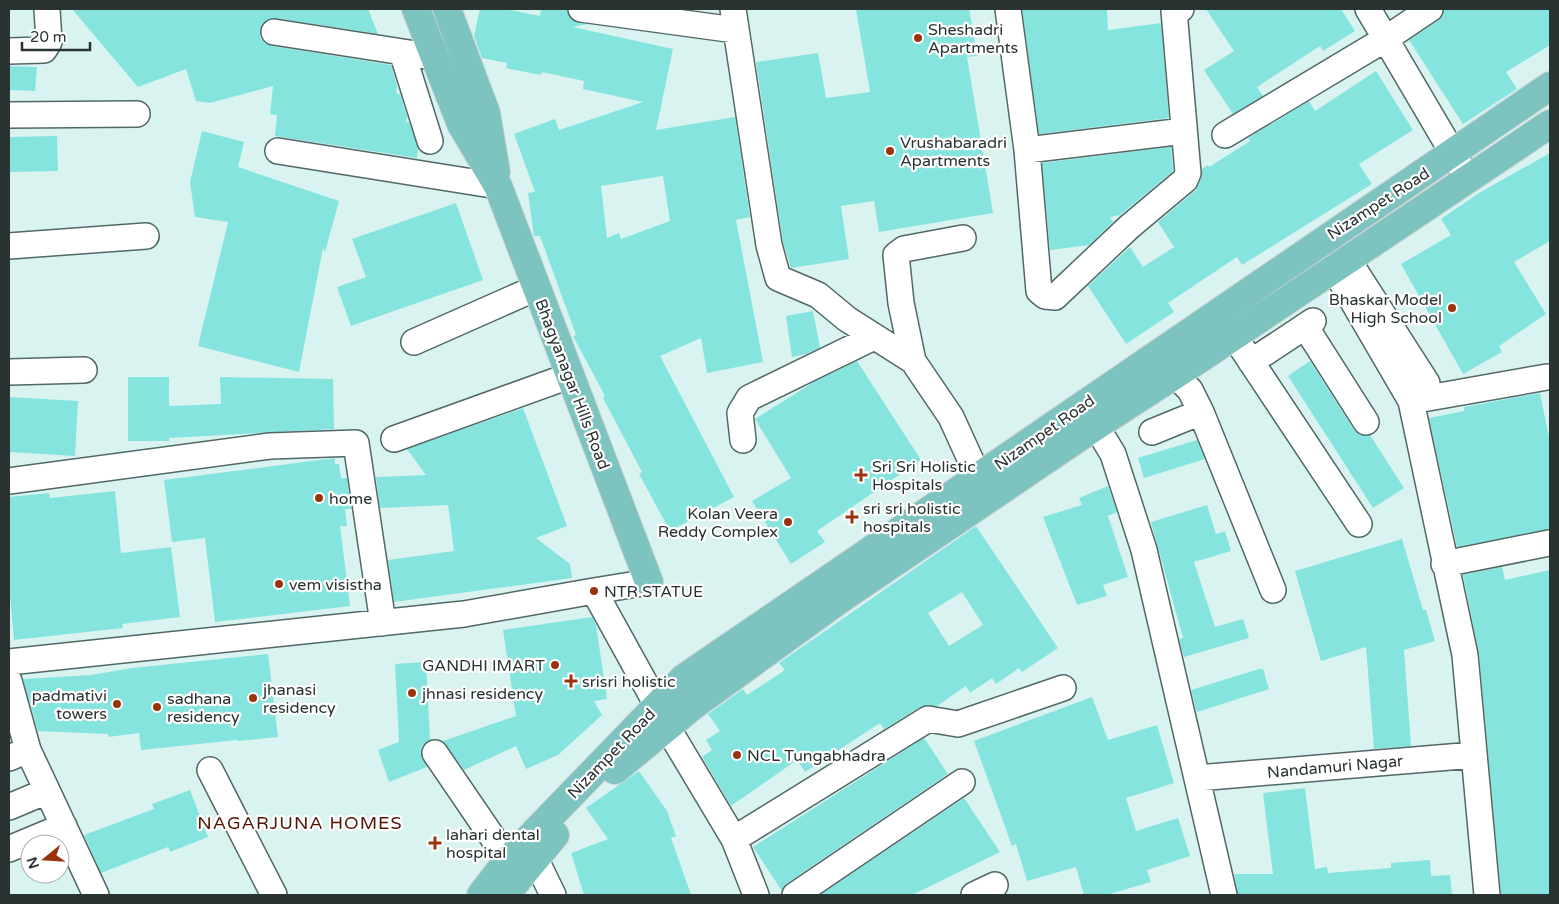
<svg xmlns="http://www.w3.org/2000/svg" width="1559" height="904" viewBox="0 0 1559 904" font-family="'Varela Round',sans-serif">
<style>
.building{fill:#86e4df;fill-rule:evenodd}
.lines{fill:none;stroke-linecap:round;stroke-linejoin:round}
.minor-casing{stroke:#516866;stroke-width:28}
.major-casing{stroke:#d0d2d2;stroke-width:30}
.minor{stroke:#fff;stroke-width:25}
.major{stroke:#7dc3c0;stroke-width:28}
.poi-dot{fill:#9a330c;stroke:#fff;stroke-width:2}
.labels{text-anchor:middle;stroke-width:4.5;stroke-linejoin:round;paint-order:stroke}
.poi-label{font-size:16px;fill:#293332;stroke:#fff;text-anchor:start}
.street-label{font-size:16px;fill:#293332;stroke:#fff}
.neighbourhood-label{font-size:18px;letter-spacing:1px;fill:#531200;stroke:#fff}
</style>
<rect width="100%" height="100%" fill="#d9f3f1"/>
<!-- building -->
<path class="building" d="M72 9H368L378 34 276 18 263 23 260 29V37L265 43 272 46 391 65 397 86 396 93 400 94 407 117 406 122H409L418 148 417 158 275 136 277 115 270 114 273 86 210 103 196 101 186 69 138 87Z
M480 9H506L540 16 541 9H567L573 21 588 24 573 27 673 49 656 130 735 117 750 217 736 220 763 362 707 373 701 338 660 356 734 497 670 531 639 474 642 472 603 398 605 396 573 336 576 335 540 236H534L528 193 535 192 514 134 555 119 559 130 643 102 583 89 584 81 542 72 541 75 506 68 507 63 482 58 474 36ZM663 176 670 221 621 239 619 233 607 238 601 186Z
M856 9H969L977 56 967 57 993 213 879 232 874 201 841 206 849 259 791 268 783 242 756 62 818 53 826 98 870 92Z
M1022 9H1107L1108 30 1161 23 1169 118 1039 134Z
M1206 9H1341L1355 31 1323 51 1320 46 1257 87 1263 96 1233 114 1204 70 1234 51Z
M1444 9H1550V45L1506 72 1517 89 1463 124 1409 40 1438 21Z
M9 66 37 67 35 91 9 90Z
M1376 71 1413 130 1359 164 1372 184 1242 265 1237 257 1168 303 1174 312 1126 344 1088 286 1130 247 1143 267 1174 247 1158 222 1195 191 1201 179 1202 169 1208 165 1209 167 1250 141 1248 138 1309 101 1315 111Z
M202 131 244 142 238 167 339 201 325 252 323 248 299 372 198 346 228 222 195 217 190 182Z
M57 136 58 171 9 172V137Z
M1171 147 1173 171 1120 215 1110 217 1113 222 1089 245 1050 250 1042 163Z
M1550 153V241L1514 262 1546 314 1499 346 1502 352 1463 374 1401 264 1451 235 1441 219 1479 193Z
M456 203 483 280 351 326 337 287 366 277 352 239Z
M813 311 820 348 806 354 792 357 786 316Z
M857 361 921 460 817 531 825 542 791 564 752 501 791 478 755 419 814 382Z
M1310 361 1354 430 1360 435H1370L1404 488 1373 508 1288 376Z
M128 377H169V406L221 404 220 377 333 379 334 429 169 438V441H128Z
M1540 393 1550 442V529L1457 547 1429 418 1464 411V407Z
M9 397 78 401 75 456 9 452Z
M523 408 567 526 536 538 570 564 572 578 394 602 388 560 454 551 448 505 380 508 376 477 426 475 407 449Z
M1197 440 1205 459 1144 478 1138 458Z
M335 458V464H339L341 478H347L351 509H345L347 526H340L350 606 215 622 205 538 172 542 164 480Z
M1108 486 1117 512 1108 516 1128 577 1103 585 1107 596 1077 605 1043 517 1082 505 1079 498Z
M115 491 121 553 171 547 180 617 122 624 123 628 14 640 9 585V497L49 493 50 498Z
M1207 505 1216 534 1225 531 1231 551 1194 562 1215 627 1243 619 1249 638 1184 657 1179 639 1183 638 1151 522Z
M976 526 1058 648 1022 672 1019 668 996 684 992 678 970 693 966 686 937 706 920 707 884 729 880 723 805 772 797 760 731 806 702 757 712 750 706 740 720 731 708 714 743 689 747 695 785 670 779 663ZM962 592 983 625 949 646 928 613Z
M1402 539 1423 610H1426L1435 641 1404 650 1411 746 1374 749 1366 647 1321 661 1295 571Z
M1502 567 1505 580 1550 570V895H1501L1479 654 1463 575Z
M592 617 596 625 607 699 594 701 602 715 558 755 526 769 516 746 464 770 443 741 516 716 503 630Z
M268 654 278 737 238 741 237 740 141 750 139 733 108 737V734L38 731 23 679 91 675 132 668Z
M426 662 430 740 422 746 421 754 427 767 389 782 378 750 399 742 395 664Z
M1259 669H1263L1269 689 1197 712 1191 690Z
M1092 697 1108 740 1157 725 1174 783 1126 798 1136 831 1178 818 1190 856 1147 870 1151 882 1106 895H1084L1076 867 1027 881 1016 844 1012 846 974 741Z
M924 738 948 774 787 883 782 891 753 847Z
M639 771 667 811 676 836 671 838 691 895H584L571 853 608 839 586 808Z
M1305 788 1315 869 1327 867 1328 873 1391 868V863L1430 860 1431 876 1450 875 1452 895H1238L1234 874H1273L1263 793Z
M190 790 208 837 170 852 168 847 101 873 84 835 154 809 152 804Z
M964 798 1000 852 912 895H820Z"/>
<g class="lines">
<!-- minor casing -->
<g class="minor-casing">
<path id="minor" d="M581 9 735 30
M733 9 769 245 778 278 818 295 847 319 913 361 951 417 987 496
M1008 9 1027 150 1039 291 1045 296 1055 297 1129 227 1185 180 1188 173 1174 11 1181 9
M1368 9 1468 179
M274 32 435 57
M9 51 44 50 49 42 47 9
M402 52 430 141
M9 115 137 114
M1225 135 1387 38 1430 9
M1027 150 1184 131
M278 151 498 186
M9 246 146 236
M1348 260 1427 383
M1334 269 1411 401 1465 655 1487 895
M1305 326 1366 422
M1234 336 1359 524
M414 342 536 288
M913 361 901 303 896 255 904 249 963 238
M1251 362 1313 321
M9 372 84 370
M1175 375 1190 390 1201 412 1273 590
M1411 401 1547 377
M1096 426 1113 454 1144 550 1224 895
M1152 432 1201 412
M394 439 569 376
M743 440 740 413 749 398 874 337
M9 481 270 446 356 443 383 623
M1444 564 1549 543
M649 582 594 591 657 705
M9 662 464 614 594 591
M9 681 28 750 96 895
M667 727 734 839 756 895
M435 753 508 860
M9 758 28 750
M210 770 274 895
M1197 778 1474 755
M9 807 47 791
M734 839 928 719 958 724 1063 688
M9 849 64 826
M535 858 553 895
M795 895 962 782
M974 895 995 885"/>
</g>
<!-- major casing -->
<g class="major-casing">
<path id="major" d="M416 9 461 124 498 186 649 582
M447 9 486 113 496 172
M615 770 694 705 842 598 1096 426 1201 358 1550 124
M481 895 508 860 684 678 1550 86
M505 895 555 835"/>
</g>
<!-- minor -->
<use href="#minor" class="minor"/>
<!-- major -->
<use href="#major" class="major"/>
</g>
<!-- markers -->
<g class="poi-dot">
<circle cx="918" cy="38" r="5"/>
<circle cx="890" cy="151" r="5"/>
<circle cx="1452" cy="308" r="5"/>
<path d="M858.5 467.5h5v5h5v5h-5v5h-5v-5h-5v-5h5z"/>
<circle cx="319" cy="498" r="5"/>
<path d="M849.5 509.5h5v5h5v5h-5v5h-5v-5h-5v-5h5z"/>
<circle cx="788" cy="522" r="5"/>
<circle cx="279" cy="584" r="5"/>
<circle cx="594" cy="591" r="5"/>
<circle cx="555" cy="665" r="5"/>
<path d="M568.5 673.5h5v5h5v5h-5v5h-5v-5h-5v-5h5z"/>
<circle cx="412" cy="693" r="5"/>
<circle cx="253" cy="698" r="5"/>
<circle cx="117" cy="704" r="5"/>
<circle cx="157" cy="707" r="5"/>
<circle cx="737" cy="755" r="5"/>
<path d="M432.5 835.5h5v5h5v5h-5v5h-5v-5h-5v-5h5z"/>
</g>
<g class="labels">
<!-- poi labels -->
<g class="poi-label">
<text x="928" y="35">Sheshadri<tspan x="928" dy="18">Apartments</tspan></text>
<text x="900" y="148">Vrushabaradri<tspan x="900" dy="18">Apartments</tspan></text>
<text x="1442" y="305" text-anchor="end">Bhaskar Model<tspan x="1442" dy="18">High School</tspan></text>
<text x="872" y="472">Sri Sri Holistic<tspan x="872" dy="18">Hospitals</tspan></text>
<text x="329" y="504">home</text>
<text x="863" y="514">sri sri holistic<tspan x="863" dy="18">hospitals</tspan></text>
<text x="778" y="519" text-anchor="end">Kolan Veera<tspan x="778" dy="18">Reddy Complex</tspan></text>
<text x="289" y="590">vem visistha</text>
<text x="604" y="597">NTR STATUE</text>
<text x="545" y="671" text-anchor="end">GANDHI IMART</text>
<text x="582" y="687">srisri holistic</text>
<text x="263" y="695">jhanasi<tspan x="263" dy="18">residency</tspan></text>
<text x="422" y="699">jhnasi residency</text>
<text x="107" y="701" text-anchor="end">padmativi<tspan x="107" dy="18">towers</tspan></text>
<text x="167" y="704">sadhana<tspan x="167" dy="18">residency</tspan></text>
<text x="747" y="761">NCL Tungabhadra</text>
<text x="446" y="840">lahari dental<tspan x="446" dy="18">hospital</tspan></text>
</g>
<!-- street labels -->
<g class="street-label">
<text transform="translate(1378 203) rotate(-33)" y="6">Nizampet Road</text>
<text transform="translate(573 384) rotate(69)" y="6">Bhagyanagar Hills Road</text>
<text transform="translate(1044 432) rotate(-35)" y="6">Nizampet Road</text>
<text transform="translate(611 753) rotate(-46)" y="6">Nizampet Road</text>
<text transform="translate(1335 766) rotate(-5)" y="6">Nandamuri Nagar</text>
</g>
<!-- neighbourhood labels -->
<g class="neighbourhood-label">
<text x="300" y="829">NAGARJUNA HOMES</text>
</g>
</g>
<!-- border -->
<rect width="1559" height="904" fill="none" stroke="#293332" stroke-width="20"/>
<!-- north arrow -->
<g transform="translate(45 859) rotate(252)"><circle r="24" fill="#ffffff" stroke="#a9adad"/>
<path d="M0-4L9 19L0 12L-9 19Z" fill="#9a330c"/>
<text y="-8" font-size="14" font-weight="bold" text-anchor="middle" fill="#293332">N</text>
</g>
<!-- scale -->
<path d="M22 42v8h68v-8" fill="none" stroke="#293332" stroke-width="2.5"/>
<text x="30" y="42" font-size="15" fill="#293332" stroke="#ffffff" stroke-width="4" paint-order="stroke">20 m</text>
</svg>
